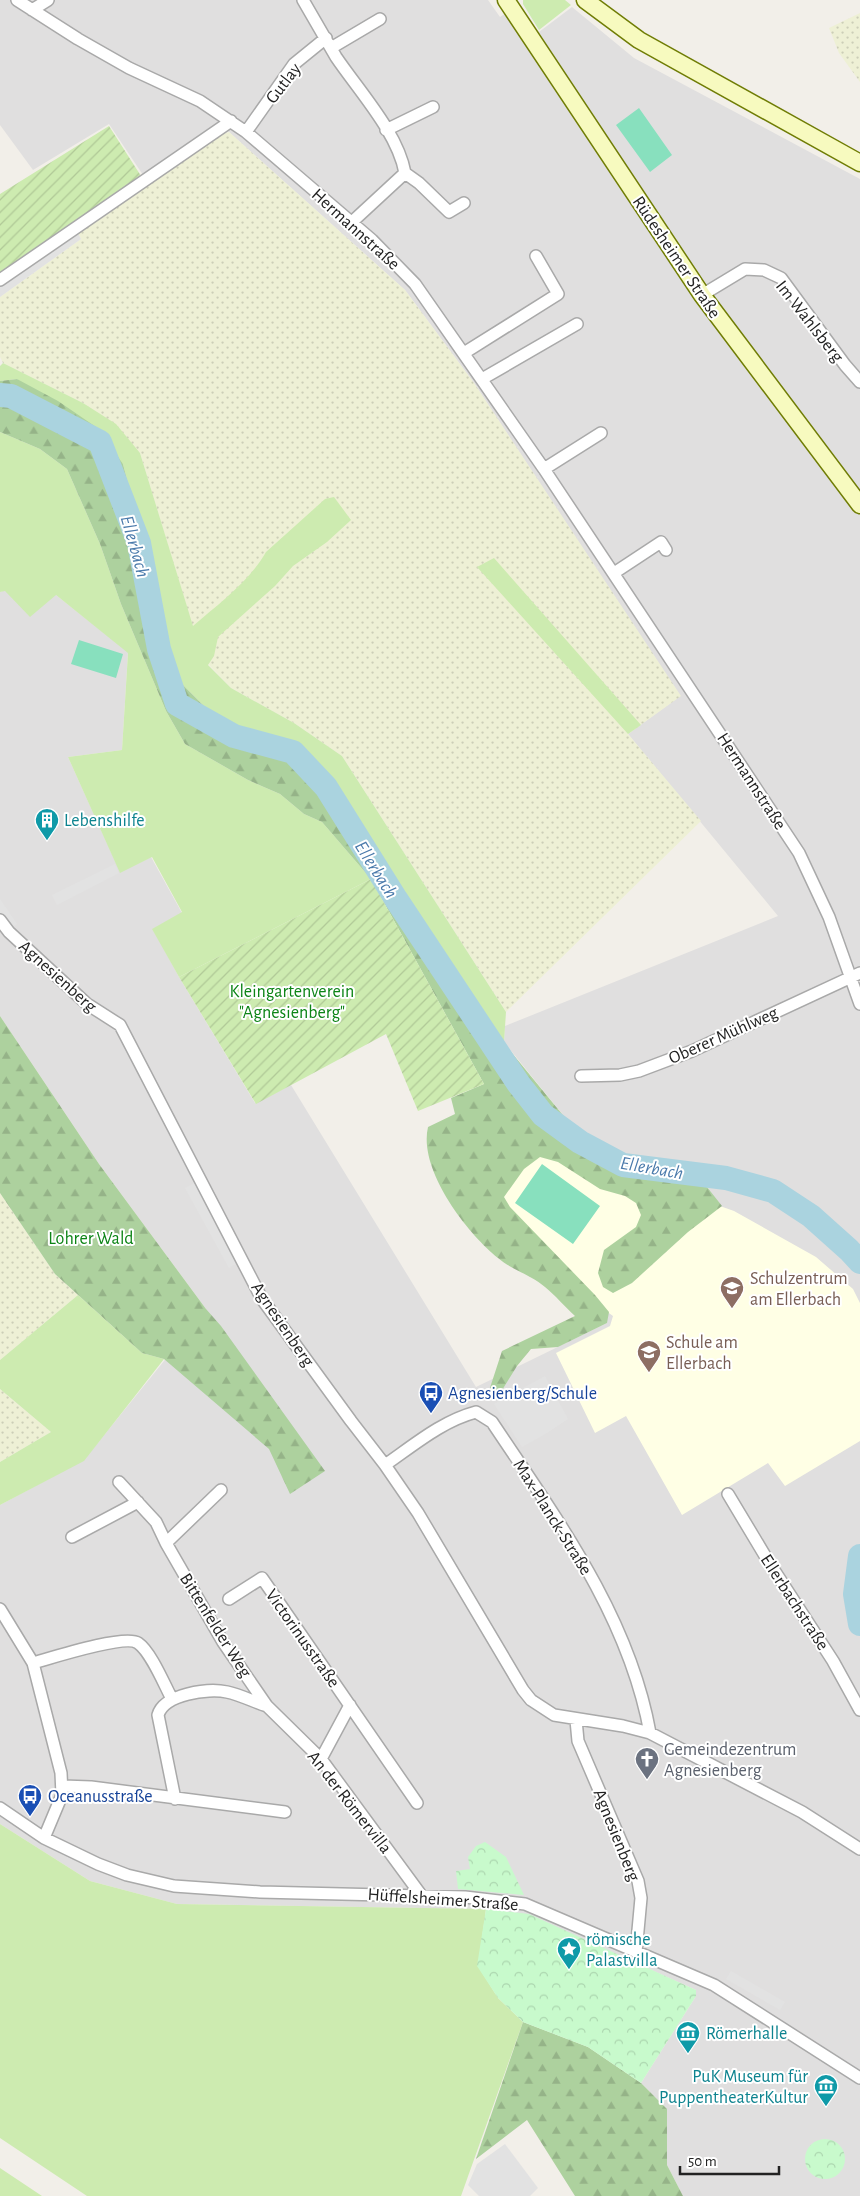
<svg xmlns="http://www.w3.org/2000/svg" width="860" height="2196" viewBox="0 0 860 2196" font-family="'Alegreya Sans',sans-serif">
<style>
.residential{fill:#e0dfdf}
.education{fill:#ffffe5}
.farmland{fill:url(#farmland-dots)}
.grass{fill:#cdebb0}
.forest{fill:url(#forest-firs)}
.park{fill:url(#park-crowns)}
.garden{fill:url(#garden-furrows)}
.pitch{fill:#88e0be}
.parking{fill:#e2e2e2}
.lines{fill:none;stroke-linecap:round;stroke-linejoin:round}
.river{stroke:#aad3df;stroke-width:24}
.street-casing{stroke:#a9a9a9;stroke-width:14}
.secondary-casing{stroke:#707d05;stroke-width:19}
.street{stroke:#fff;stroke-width:11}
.secondary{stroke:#f7fabf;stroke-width:16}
.labels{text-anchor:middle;stroke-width:4;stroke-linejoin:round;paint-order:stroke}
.street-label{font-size:18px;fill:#222;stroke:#fff}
.culture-label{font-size:18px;fill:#0d838f;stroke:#fff;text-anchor:start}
.park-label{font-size:18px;fill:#0c8416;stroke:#fff}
.education-label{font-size:18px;fill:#785e54;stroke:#fff;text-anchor:start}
.transit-label{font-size:18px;fill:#164399;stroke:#fff;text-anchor:start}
.worship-label{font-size:18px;fill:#5b616d;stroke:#fff;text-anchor:start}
.water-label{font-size:19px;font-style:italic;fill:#4a7aab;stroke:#fff}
</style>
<defs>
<pattern id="farmland-dots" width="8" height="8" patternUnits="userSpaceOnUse" patternTransform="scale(1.25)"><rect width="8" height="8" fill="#eef0d5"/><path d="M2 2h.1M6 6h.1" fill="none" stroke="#ccceb7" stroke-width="1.8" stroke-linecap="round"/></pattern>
<pattern id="forest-firs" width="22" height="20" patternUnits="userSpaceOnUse" patternTransform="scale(1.25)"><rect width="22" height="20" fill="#add19e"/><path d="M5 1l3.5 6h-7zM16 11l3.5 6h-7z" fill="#95b388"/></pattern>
<pattern id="park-crowns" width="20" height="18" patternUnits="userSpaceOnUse" patternTransform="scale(1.25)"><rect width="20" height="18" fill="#c8facc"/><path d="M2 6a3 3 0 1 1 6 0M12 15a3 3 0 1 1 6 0" fill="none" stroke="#acd6af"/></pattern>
<pattern id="garden-furrows" width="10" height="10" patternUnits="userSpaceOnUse" patternTransform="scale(1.25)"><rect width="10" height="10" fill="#cdebb0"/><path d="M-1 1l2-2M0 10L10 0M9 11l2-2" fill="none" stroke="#b0c997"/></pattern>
</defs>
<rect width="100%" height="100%" fill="#f2efe9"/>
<!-- residential -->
<path class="residential" d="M0 0H488L500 17 519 4 539 32 572 7 634 58 860 179V2196H683L667 2165V2109L641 2083 696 1996V1990L529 1915 486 1909 177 1904 90 1881 0 1824V1505L84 1460 206 1309 99 1164 0 1016V592L5 590 56 595 128 652 122 750 68 757 120 872 151 857 182 913 153 929 179 977 255 1103 291 1085 476 1387 607 1323 600 1189 688 1163 643 1164 622 1156 571 1125 504 1042 505 1026 778 916 628 734 680 696 474 383 405 290 229 132 217 123 143 175 109 124 33 170 0 125Z"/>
<!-- education -->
<path class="education" d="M532 1112 641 1178 734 1211 816 1257 853 1289 860 1303V1441L785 1486 768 1463 682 1515 626 1416 595 1433 556 1353 610 1326 613 1316 460 1205Z"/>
<!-- farmland -->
<path class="farmland" d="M860 13V82L839 53 829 28Z
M229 132 405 290 474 383 681 696 628 734 701 821 506 1012 342 756 294 723 231 688 208 664 194 631 140 453 83 403 3 363 0 357V297L81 239 78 233 223 134Z
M0 1193 55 1274 78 1295 0 1360Z
M0 1389 51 1432 0 1462Z"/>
<!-- grass -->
<path class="grass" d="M523 0H565L571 5 539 30 523 4Z
M3 363 83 403 116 424 140 453 193 626C218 604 249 582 266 552L325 499 334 497 351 520 327 542 293 566 275 586 218 637 214 656 208 665 231 688 294 723 342 756 506 1012 504 1042 479 1013 414 917 341 800 306 754 217 719 176 678 171 650 123 464 17 379 0 381V366Z
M0 432 40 449 67 469 100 544 121 604 166 711 185 744 248 780 280 794 304 814 322 822 371 879 179 977 152 929 182 912 152 857 120 873 68 757 122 750 128 653 56 595 30 617 5 591 0 592Z
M494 558 641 725 628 734 477 567Z
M78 1295 142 1353 164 1359 84 1461 0 1505V1462L51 1432 0 1389V1360Z
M0 1824 90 1881 177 1904 486 1909 478 1966 498 1998 523 2022 461 2196H87L0 2138Z
M0 2168 42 2196H0Z"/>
<!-- forest -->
<path class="forest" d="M17 379 58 401 96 427 123 464 171 650 176 678 217 719 306 754 341 800 414 917 479 1013 571 1125 622 1156 643 1164 688 1163 722 1206 688 1232 632 1283 613 1293 603 1287 598 1273 604 1250 636 1227 641 1215 636 1203 625 1196 600 1189 558 1162 540 1157 524 1169 504 1197 510 1207 595 1295 609 1312 607 1323 558 1347 531 1349 517 1366 496 1400H486L502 1351 575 1316C565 1307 555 1295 545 1287 531 1275 512 1270 498 1258 467 1233 418 1170 428 1127L455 1114 451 1098 484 1084 371 879 322 822 304 814 280 794 248 780 185 744 166 711 121 604 100 544 67 469 40 449 0 432V381Z
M0 1016 99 1164 206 1309 221 1326 325 1471 290 1494 269 1449 164 1359 142 1353 55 1274 0 1193Z
M523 2022 588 2047 641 2083 667 2109V2165L683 2196H575L527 2120 476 2159Z"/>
<!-- park -->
<path class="park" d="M485 1842 506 1857 524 1895 458 1889 456 1871 470 1869 468 1857 476 1846Z
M486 1909 529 1914 696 1990V1996L641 2083 588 2047 523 2022 498 1998 477 1966Z
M805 2159a20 20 0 1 1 40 0a20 20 0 1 1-40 0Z"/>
<!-- garden -->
<path class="garden" d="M109 126 141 176 0 274V194Z
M371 879 484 1084 418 1111 386 1034 256 1104 179 977Z"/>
<!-- pitch -->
<path class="pitch" d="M639 108 672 155 650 172 616 125Z
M79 640 123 654 116 678 71 664Z
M542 1164 600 1206 573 1244 515 1203Z"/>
<!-- parking -->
<path class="parking" d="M75 228 81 239 0 297V280Z
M115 864 119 873 57 905 52 895Z
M0 899 17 924 9 930 0 916Z
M195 1183 239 1262 229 1268 185 1188Z
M545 1376 568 1419 547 1433 522 1447 494 1404Z
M731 1971 785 2002 780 2010 726 1979Z
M505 2144 538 2188 530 2196H479L468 2185 477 2164Z"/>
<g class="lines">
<!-- river -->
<path class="river" d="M0 395 11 396 100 442 139 543 159 649 177 704 234 736 293 752 326 787 396 899 518 1083 543 1115 580 1142 623 1165 726 1178 773 1191 811 1216 849 1250 860 1262
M860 1556 855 1594 860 1624"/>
<!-- street casing -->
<g class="street-casing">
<path id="street" d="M17 0 78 39 129 68 200 101 246 132 372 240 415 284 544 469 799 853 829 917 860 1004
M303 0C314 19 325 38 336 57 359 91 398 133 405 173L352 222
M32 10 48 0
M331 48 380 19
M386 130 433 107
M246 132 294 64 326 38
M405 173 419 183 449 212 464 203
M0 280 231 121
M702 295 745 269 764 270 781 278 845 365 860 382
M464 353 558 294 536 256
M482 379 577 324
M544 469 601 433
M614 573 661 542 666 550
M0 920 9 932 87 1004 120 1025 262 1299 351 1421 385 1465 418 1513 523 1690 531 1700 554 1715 623 1726 650 1733 802 1812 860 1849
M581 1076 620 1075 639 1071 692 1051 860 973
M385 1465C414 1445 442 1421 476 1412L492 1422C556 1518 629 1616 650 1733
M119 1482 156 1522 166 1543 223 1642 267 1706 321 1759 421 1895
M728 1494 770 1564 833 1661 860 1710
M72 1537 138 1502
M166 1543 221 1490
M229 1599 262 1578 417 1803
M0 1609 33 1663 61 1773 62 1795 44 1838
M33 1663C51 1658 125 1634 138 1643 151 1652 164 1684 172 1699
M576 1720 578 1741 638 1881 641 1898 636 1952
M321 1759 350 1705
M63 1786 91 1787 285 1812
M175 1799 158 1715C164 1694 208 1688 227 1692 241 1695 254 1702 267 1706
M0 1808 44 1838 98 1864 127 1875 174 1886 260 1892 465 1897 525 1904 714 1985 860 2078"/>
</g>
<!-- secondary casing -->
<g class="secondary-casing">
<path id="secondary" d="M506 0 702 295 860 505
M585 0 639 40 860 163"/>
</g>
<!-- street -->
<use href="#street" class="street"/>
<!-- secondary -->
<use href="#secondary" class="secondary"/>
</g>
<!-- icons -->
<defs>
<g id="building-pin" transform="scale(1.25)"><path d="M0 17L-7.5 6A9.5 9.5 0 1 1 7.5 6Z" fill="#0f9aa8" stroke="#fff"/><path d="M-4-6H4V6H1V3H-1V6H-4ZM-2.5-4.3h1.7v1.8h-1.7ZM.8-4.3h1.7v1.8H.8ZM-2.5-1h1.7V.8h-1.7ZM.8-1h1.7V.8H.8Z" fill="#fff"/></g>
<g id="school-pin" transform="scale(1.25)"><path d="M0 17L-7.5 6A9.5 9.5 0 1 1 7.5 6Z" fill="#8d6e63" stroke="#fff"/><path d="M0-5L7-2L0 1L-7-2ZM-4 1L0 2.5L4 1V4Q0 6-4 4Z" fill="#fff"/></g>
<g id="bus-pin" transform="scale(1.25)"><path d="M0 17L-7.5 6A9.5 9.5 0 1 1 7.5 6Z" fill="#1a4fb4" stroke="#fff"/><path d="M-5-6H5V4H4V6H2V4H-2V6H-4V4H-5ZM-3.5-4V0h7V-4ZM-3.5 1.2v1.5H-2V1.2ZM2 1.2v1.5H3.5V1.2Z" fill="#fff"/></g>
<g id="church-pin" transform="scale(1.25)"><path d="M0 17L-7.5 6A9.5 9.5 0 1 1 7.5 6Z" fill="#6b7280" stroke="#fff"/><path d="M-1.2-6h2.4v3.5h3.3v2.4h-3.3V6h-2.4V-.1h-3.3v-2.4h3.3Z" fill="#fff"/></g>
<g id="sight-pin" transform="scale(1.25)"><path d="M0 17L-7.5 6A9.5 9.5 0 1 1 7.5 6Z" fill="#0f9aa8" stroke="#fff"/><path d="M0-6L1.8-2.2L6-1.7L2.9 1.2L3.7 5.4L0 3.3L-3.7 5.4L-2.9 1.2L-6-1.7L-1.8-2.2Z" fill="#fff"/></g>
<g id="museum-pin" transform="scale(1.25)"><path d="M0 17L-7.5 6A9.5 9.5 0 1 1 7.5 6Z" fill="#0f9aa8" stroke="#fff"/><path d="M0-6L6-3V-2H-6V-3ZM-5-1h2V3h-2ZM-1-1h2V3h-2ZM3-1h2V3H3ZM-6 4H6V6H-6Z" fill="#fff"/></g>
</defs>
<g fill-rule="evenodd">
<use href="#building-pin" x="47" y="820"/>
<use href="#school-pin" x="732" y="1288"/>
<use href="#school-pin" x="649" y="1352"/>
<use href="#bus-pin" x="431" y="1393"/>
<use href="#church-pin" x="647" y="1759"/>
<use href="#bus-pin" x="30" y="1796"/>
<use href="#sight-pin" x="569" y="1949"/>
<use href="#museum-pin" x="688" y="2033"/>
<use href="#museum-pin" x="826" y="2086"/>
</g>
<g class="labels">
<!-- street labels -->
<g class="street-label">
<text transform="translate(283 83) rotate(-52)" y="6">Gutlay</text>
<text transform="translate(356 229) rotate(42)" y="6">Hermannstraße</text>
<text transform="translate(677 257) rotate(56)" y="6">Rüdesheimer Straße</text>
<text transform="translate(810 321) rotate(52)" y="6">Im Wahlsberg</text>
<text transform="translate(752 781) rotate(57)" y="6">Hermannstraße</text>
<text transform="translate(58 976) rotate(42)" y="6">Agnesienberg</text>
<text transform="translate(723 1035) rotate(-24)" y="6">Oberer Mühlweg</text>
<text transform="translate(283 1324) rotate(56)" y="6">Agnesienberg</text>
<text transform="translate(553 1517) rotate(58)" y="6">Max-Planck-Straße</text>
<text transform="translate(795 1602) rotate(57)" y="6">Ellerbachstraße</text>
<text transform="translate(216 1625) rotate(58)" y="6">Bittenfelder Weg</text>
<text transform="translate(303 1638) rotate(55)" y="6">Victorinusstraße</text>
<text transform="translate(350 1802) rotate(52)" y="6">An der Römervilla</text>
<text transform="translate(617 1835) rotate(68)" y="6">Agnesienberg</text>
<text transform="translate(443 1899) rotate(4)" y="6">Hüffelsheimer Straße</text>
</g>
<!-- culture labels -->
<g class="culture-label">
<text x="64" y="826">Lebenshilfe</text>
<text x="586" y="1945">römische<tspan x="586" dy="21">Palastvilla</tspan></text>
<text x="706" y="2039">Römerhalle</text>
<text x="808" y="2082" text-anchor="end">PuK Museum für<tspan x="808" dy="21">PuppentheaterKultur</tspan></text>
</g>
<!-- park labels -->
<g class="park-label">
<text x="292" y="997">Kleingartenverein<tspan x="292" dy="21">"Agnesienberg"</tspan></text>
<text x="91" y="1244">Lohrer Wald</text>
</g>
<!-- education labels -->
<g class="education-label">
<text x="750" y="1284">Schulzentrum<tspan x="750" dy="21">am Ellerbach</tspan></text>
<text x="666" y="1348">Schule am<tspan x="666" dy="21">Ellerbach</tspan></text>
</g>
<!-- transit labels -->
<g class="transit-label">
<text x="448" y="1399">Agnesienberg/Schule</text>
<text x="48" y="1802">Oceanusstraße</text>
</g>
<!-- worship labels -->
<g class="worship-label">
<text x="664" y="1755">Gemeindezentrum<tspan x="664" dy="21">Agnesienberg</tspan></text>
</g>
<!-- water labels -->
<g class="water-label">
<text transform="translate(136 546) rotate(74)" y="7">Ellerbach</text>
<text transform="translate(377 869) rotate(58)" y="7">Ellerbach</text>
<text transform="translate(652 1167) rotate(10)" y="7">Ellerbach</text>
</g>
</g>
<!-- scale -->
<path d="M680 2166v8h99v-8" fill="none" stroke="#222222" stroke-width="2.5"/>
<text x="688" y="2166" font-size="15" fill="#222222" stroke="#ffffff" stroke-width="4" paint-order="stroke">50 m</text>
</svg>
